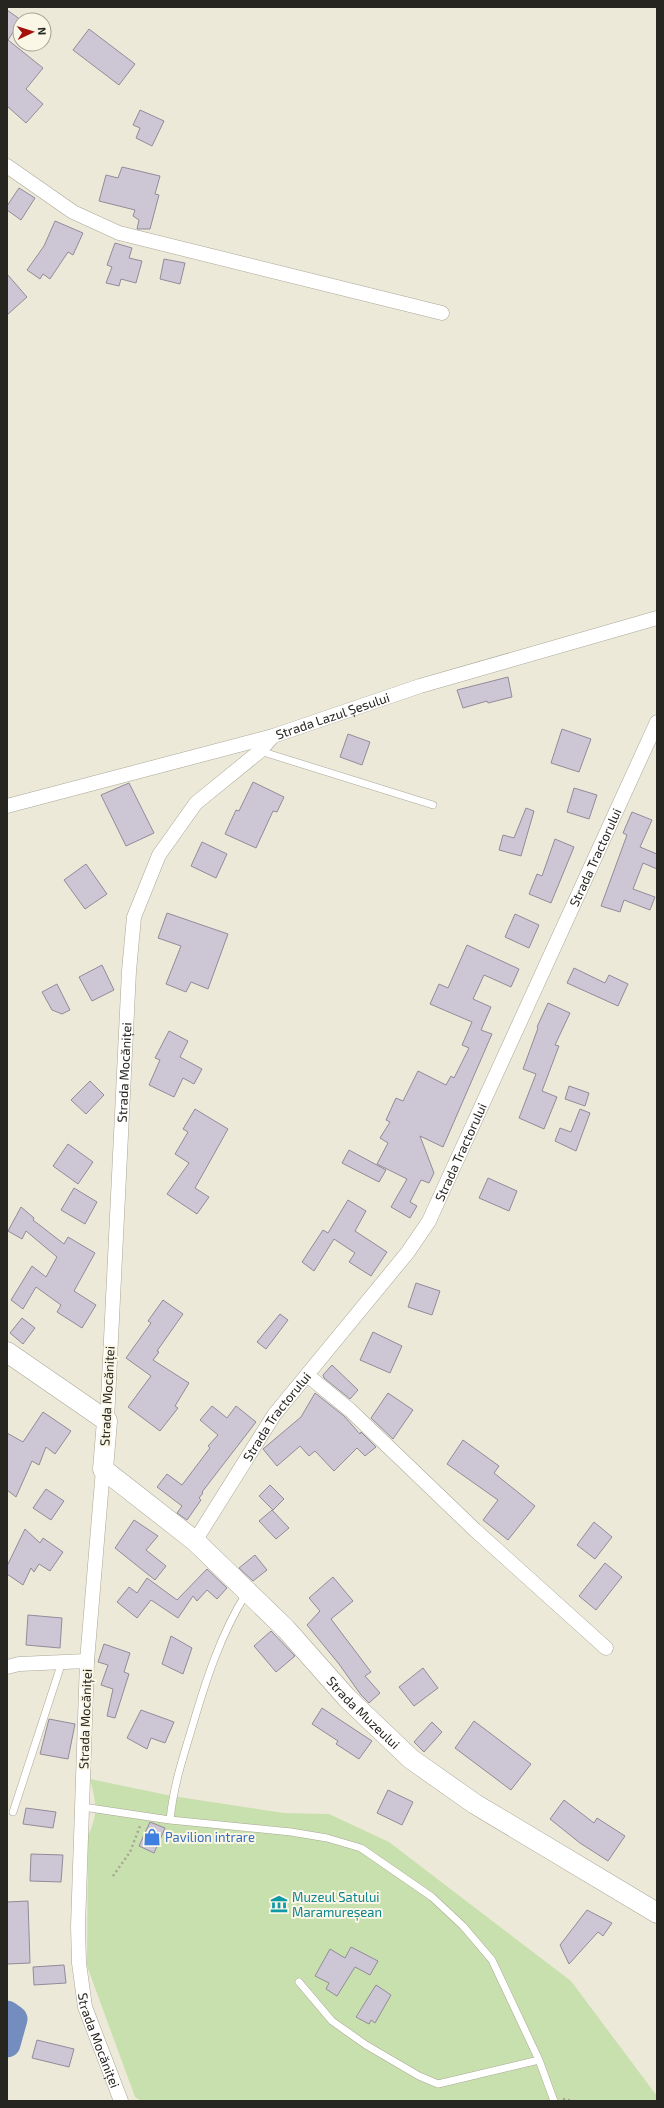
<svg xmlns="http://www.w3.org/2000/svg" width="664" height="2108" viewBox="0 0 664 2108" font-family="'Exo 2',sans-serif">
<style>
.green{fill:#c8e0ad}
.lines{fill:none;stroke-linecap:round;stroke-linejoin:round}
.river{stroke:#738ebe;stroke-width:27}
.building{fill:#cdc6d5;stroke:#928b99}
.lane-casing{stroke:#aaa797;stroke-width:8}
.street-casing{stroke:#aaa797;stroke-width:15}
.secondary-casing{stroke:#aaa797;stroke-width:21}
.path{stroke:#a7a498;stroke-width:2.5;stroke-dasharray:2 3;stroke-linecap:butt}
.lane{stroke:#fff;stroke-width:7}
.street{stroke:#fff;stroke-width:14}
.secondary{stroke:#fff;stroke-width:20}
.labels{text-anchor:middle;stroke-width:4;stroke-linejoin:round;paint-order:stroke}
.street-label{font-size:13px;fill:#26251f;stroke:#faf7e6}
.shop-label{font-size:13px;fill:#366cbe;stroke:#faf7e6;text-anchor:start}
.culture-label{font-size:13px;fill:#0d838f;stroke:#faf7e6;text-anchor:start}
</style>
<rect width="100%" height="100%" fill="#ede9d9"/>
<!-- green -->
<path class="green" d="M90 1779 172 1796 284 1813 329 1814 389 1842 571 1981 657 2096V2101H141L135 2097 87 1966 88 1836C99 1811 96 1804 90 1779Z"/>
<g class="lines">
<!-- river -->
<path class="river" d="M7 2014 14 2019 7 2044"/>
</g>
<!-- building -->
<path class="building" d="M7 10 21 20 8 40 43 68 26 89 43 104 26 123 7 106Z
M89 29 135 64 119 85 73 50Z
M140 110 164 121 152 146 136 138 140 128 133 125Z
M122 167 160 176 155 194 159 195 150 229H137L139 220 133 216 135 210 99 201 106 175 118 178Z
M19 188 35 198 21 220 7 210V206Z
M55 221 83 233 73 255 68 252 50 279 43 274 40 279 27 270 44 246Z
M115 243 132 248 129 258 142 261 136 283 121 279 119 286 106 283 112 267 107 265Z
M164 259 185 263 180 284 160 279Z
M7 274 27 297 7 315Z
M508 677 512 697 488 703 487 701 463 708 457 690Z
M562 729 591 739 579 772 551 763Z
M348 734 370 742 362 765 340 757Z
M253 782 284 797 277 812 273 811 256 848 225 834 236 810 239 811Z
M129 783 154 833 126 846 101 795Z
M574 788 597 795 589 819 567 812Z
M526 808 534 811 521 856 499 850 503 835 514 838Z
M632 812 652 820 640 847 657 854V869L643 863 633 889 655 897 650 910 624 900 620 912 601 906 627 835 623 833Z
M555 839 574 847 551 903 529 894 537 874 542 876Z
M202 842 227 854 216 878 191 866Z
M86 864 107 894 85 909 64 880Z
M167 913 228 934 208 989 191 982 186 992 166 984 181 946 158 938Z
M515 914 539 925 529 948 505 937Z
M467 945 519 969 511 987 484 975 473 999 491 1007 481 1030 492 1034 443 1147 420 1136 434 1173 429 1183 421 1180 410 1202 417 1206 410 1218 391 1207 407 1179 377 1164 388 1143 380 1138 390 1122 386 1120 396 1098 403 1101 418 1071 446 1085 451 1076 454 1078 469 1048 462 1045 472 1022 430 1004 439 984 448 988Z
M102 965 114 990 92 1001 79 977Z
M574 968 605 983 609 975 628 984 618 1006 567 983Z
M57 984 70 1010 62 1014 52 1010 42 992Z
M548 1003 570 1013 555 1045 559 1046 542 1091 557 1097 544 1129 519 1118 536 1074 523 1069 538 1028 537 1027Z
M169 1031 188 1041 180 1057 202 1069 194 1084 183 1078 174 1097 149 1085 160 1060 155 1058Z
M90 1081 104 1095 86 1114 71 1100Z
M569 1086 589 1093 585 1106 565 1099Z
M195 1109 228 1129 195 1188 209 1197 197 1214 167 1194 189 1163 175 1154 188 1132 183 1129Z
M580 1109 590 1113 576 1151 555 1141 560 1128 571 1132Z
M68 1144 93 1162 78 1184 53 1166Z
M349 1150 386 1170 379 1182 342 1163Z
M488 1178 517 1191 509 1211 479 1198Z
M74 1188 97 1202 85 1224 61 1210Z
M348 1200 366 1211 355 1231 387 1252 371 1276 349 1262 355 1253 334 1239 314 1271 302 1262 323 1230 328 1233Z
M21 1207 34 1218 33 1220 64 1244 68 1237 95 1253 74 1291 96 1305 82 1328 57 1312 61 1305 36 1287 23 1309 11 1300 32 1266 46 1277 57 1257 26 1231 22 1239 8 1231Z
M416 1283 440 1291 432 1315 408 1307Z
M163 1300 183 1314 157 1351 159 1352 153 1360 189 1383 175 1406 178 1408 160 1431 128 1407 151 1376 126 1358 151 1323 148 1321Z
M280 1314 288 1320 266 1349 257 1342Z
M22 1318 35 1328 23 1344 10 1333Z
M373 1332 402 1346 390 1373 360 1360Z
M332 1365 358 1390 350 1399 324 1378 323 1375Z
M315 1393 344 1416 360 1434 361 1432 376 1447 365 1456 357 1448 334 1471 315 1451 309 1456 300 1446 277 1466 263 1449 301 1417Z
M388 1393 413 1410 393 1439 371 1418Z
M212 1406 227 1418 236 1406 256 1422 202 1492 203 1493 199 1498 201 1500 187 1520 177 1513 182 1506 157 1487 167 1474 182 1485 210 1448 208 1446 218 1435 200 1420Z
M43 1412 71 1431 55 1454 46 1447 39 1465 32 1461 16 1497 7 1490V1433L23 1442Z
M463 1440 499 1466 494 1473 535 1506 508 1540 483 1520 498 1500 447 1464Z
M270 1485 284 1499 273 1510 259 1496Z
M46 1489 64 1501 51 1520 33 1508Z
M272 1510 289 1528 276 1539 259 1521Z
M134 1520 158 1536 146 1550 166 1566 155 1580 115 1548Z
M594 1522 612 1537 595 1559 577 1545Z
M25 1529 40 1543 43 1538 63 1552 50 1571 39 1564 34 1572 31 1568 23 1585 7 1574V1566Z
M255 1555 267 1570 253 1581 239 1568Z
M605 1563 622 1577 596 1610 579 1596Z
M207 1569 227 1588 217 1599 207 1590 197 1601 193 1596 178 1618 151 1600 137 1618 117 1602 129 1587 137 1593 147 1578 177 1600Z
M333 1577 353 1601 331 1619 371 1672 365 1676 380 1693 369 1703 361 1695 339 1664 307 1625 320 1611 309 1598Z
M28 1615 62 1618 60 1648 26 1645Z
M271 1631 295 1656 276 1672 254 1646Z
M171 1636 192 1648 183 1674 162 1664Z
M104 1644 130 1653 124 1672 129 1674 115 1718 107 1716 113 1689 101 1685 108 1665 98 1662Z
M423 1668 438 1688 414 1706 399 1687Z
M322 1708 372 1741 359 1759 336 1744 338 1741 312 1724Z
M141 1710 174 1722 165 1743 151 1738 147 1749 127 1738Z
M49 1719 75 1724 68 1759 40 1754Z
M474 1721 531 1764 511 1790 455 1748Z
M432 1722 442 1732 424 1752 414 1742Z
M388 1790 413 1802 402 1825 377 1813Z
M564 1800 594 1823 597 1818 625 1836 608 1861 580 1843 550 1819Z
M26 1808 56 1812 53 1828 23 1824Z
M150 1822 165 1828 154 1853 139 1846Z
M31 1854 63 1855 61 1882 30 1881Z
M28 1901 30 1963 7 1964V1902Z
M587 1910 612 1923 603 1936 598 1932 569 1964 560 1945Z
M351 1947 378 1961 370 1975 355 1967 337 1996 326 1989 329 1983 315 1976 330 1949 345 1958Z
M64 1965 66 1983 34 1985 33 1967Z
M376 1985 391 1995 375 2023 371 2020 369 2024 356 2017Z
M37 2040 74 2049 69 2067 32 2058Z"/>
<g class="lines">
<!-- lane casing -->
<g class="lane-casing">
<path id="lane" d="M260 751 433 805
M83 1807 170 1820 291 1832 327 1838 361 1848 432 1897 463 1926 492 1960 539 2060 554 2101
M13 1812 62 1662
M170 1820C173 1789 182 1760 191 1731 205 1683 220 1635 247 1592
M299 1982 332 2021 366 2045 419 2076 438 2084 539 2060"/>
</g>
<!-- street casing -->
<g class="street-casing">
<g id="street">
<path d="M7 166 73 212 119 233 442 313"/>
<path id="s1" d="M7 806 273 736 420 686 657 618"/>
<path d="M307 1375 350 1410 475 1530 606 1648"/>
<path id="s2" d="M107 1421 129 971 134 917 159 855 196 803 260 751 273 736"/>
<path id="s3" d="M103 1469 87 1661 78 1926 79 1963 85 2007 121 2101"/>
<path id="s4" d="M195 1541 274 1415 408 1252 429 1221 657 722"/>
<path d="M7 1667 19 1664 87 1661"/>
</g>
</g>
<!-- secondary casing -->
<g class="secondary-casing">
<g id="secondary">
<path id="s5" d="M7 1352 107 1421 103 1469 195 1541 286 1629 347 1698 411 1759 475 1804 657 1913"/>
</g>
</g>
<!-- path -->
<path class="path" d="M113 1876 130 1852 140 1826
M563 2099 573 2101"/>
<!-- lane -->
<use href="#lane" class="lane"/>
<!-- street -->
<use href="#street" class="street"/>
<!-- secondary -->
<use href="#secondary" class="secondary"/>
</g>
<!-- icons -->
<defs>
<g id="shop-bare" transform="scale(1.38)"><path d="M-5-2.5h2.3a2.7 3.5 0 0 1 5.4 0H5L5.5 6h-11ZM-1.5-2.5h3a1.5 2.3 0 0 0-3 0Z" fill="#3f7fe0" stroke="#faf7e6" stroke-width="2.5" paint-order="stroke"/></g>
<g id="museum-bare" transform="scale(1.38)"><path d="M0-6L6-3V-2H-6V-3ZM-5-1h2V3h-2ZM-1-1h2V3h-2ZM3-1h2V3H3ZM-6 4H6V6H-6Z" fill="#0f9aa8" stroke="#faf7e6" stroke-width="2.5" paint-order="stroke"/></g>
</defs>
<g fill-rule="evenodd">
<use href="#shop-bare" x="152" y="1837"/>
<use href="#museum-bare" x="279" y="1904"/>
</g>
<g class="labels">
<!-- street labels -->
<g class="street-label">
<text dy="5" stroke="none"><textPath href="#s1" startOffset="338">Strada Lazul Șesului</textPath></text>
<text dy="5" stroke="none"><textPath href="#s4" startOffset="797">Strada Tractorului</textPath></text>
<text dy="5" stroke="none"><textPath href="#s2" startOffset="349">Strada Mocăniței</textPath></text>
<text dy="5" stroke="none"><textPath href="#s4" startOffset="473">Strada Tractorului</textPath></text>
<text transform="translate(107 1396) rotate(-87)" y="5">Strada Mocăniței</text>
<text dy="5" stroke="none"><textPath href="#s4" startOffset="149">Strada Tractorului</textPath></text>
<text dy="5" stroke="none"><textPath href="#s5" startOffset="527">Strada Muzeului</textPath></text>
<text transform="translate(85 1719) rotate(-88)" y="5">Strada Mocăniței</text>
<text dy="5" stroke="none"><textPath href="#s3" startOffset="575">Strada Mocăniței</textPath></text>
</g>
<!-- shop labels -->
<g class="shop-label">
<text x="165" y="1842">Pavilion intrare</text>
</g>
<!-- culture labels -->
<g class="culture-label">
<text x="292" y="1902">Muzeul Satului<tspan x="292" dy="15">Maramureșean</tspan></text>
</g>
</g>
<!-- border -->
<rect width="664" height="2108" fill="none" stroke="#26251f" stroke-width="16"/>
<!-- north arrow -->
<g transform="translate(32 32) rotate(86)"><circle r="19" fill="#faf7e6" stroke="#a5a396"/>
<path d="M0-3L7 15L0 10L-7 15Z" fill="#a5100b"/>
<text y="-6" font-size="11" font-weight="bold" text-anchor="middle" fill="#26251f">N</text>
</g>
</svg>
